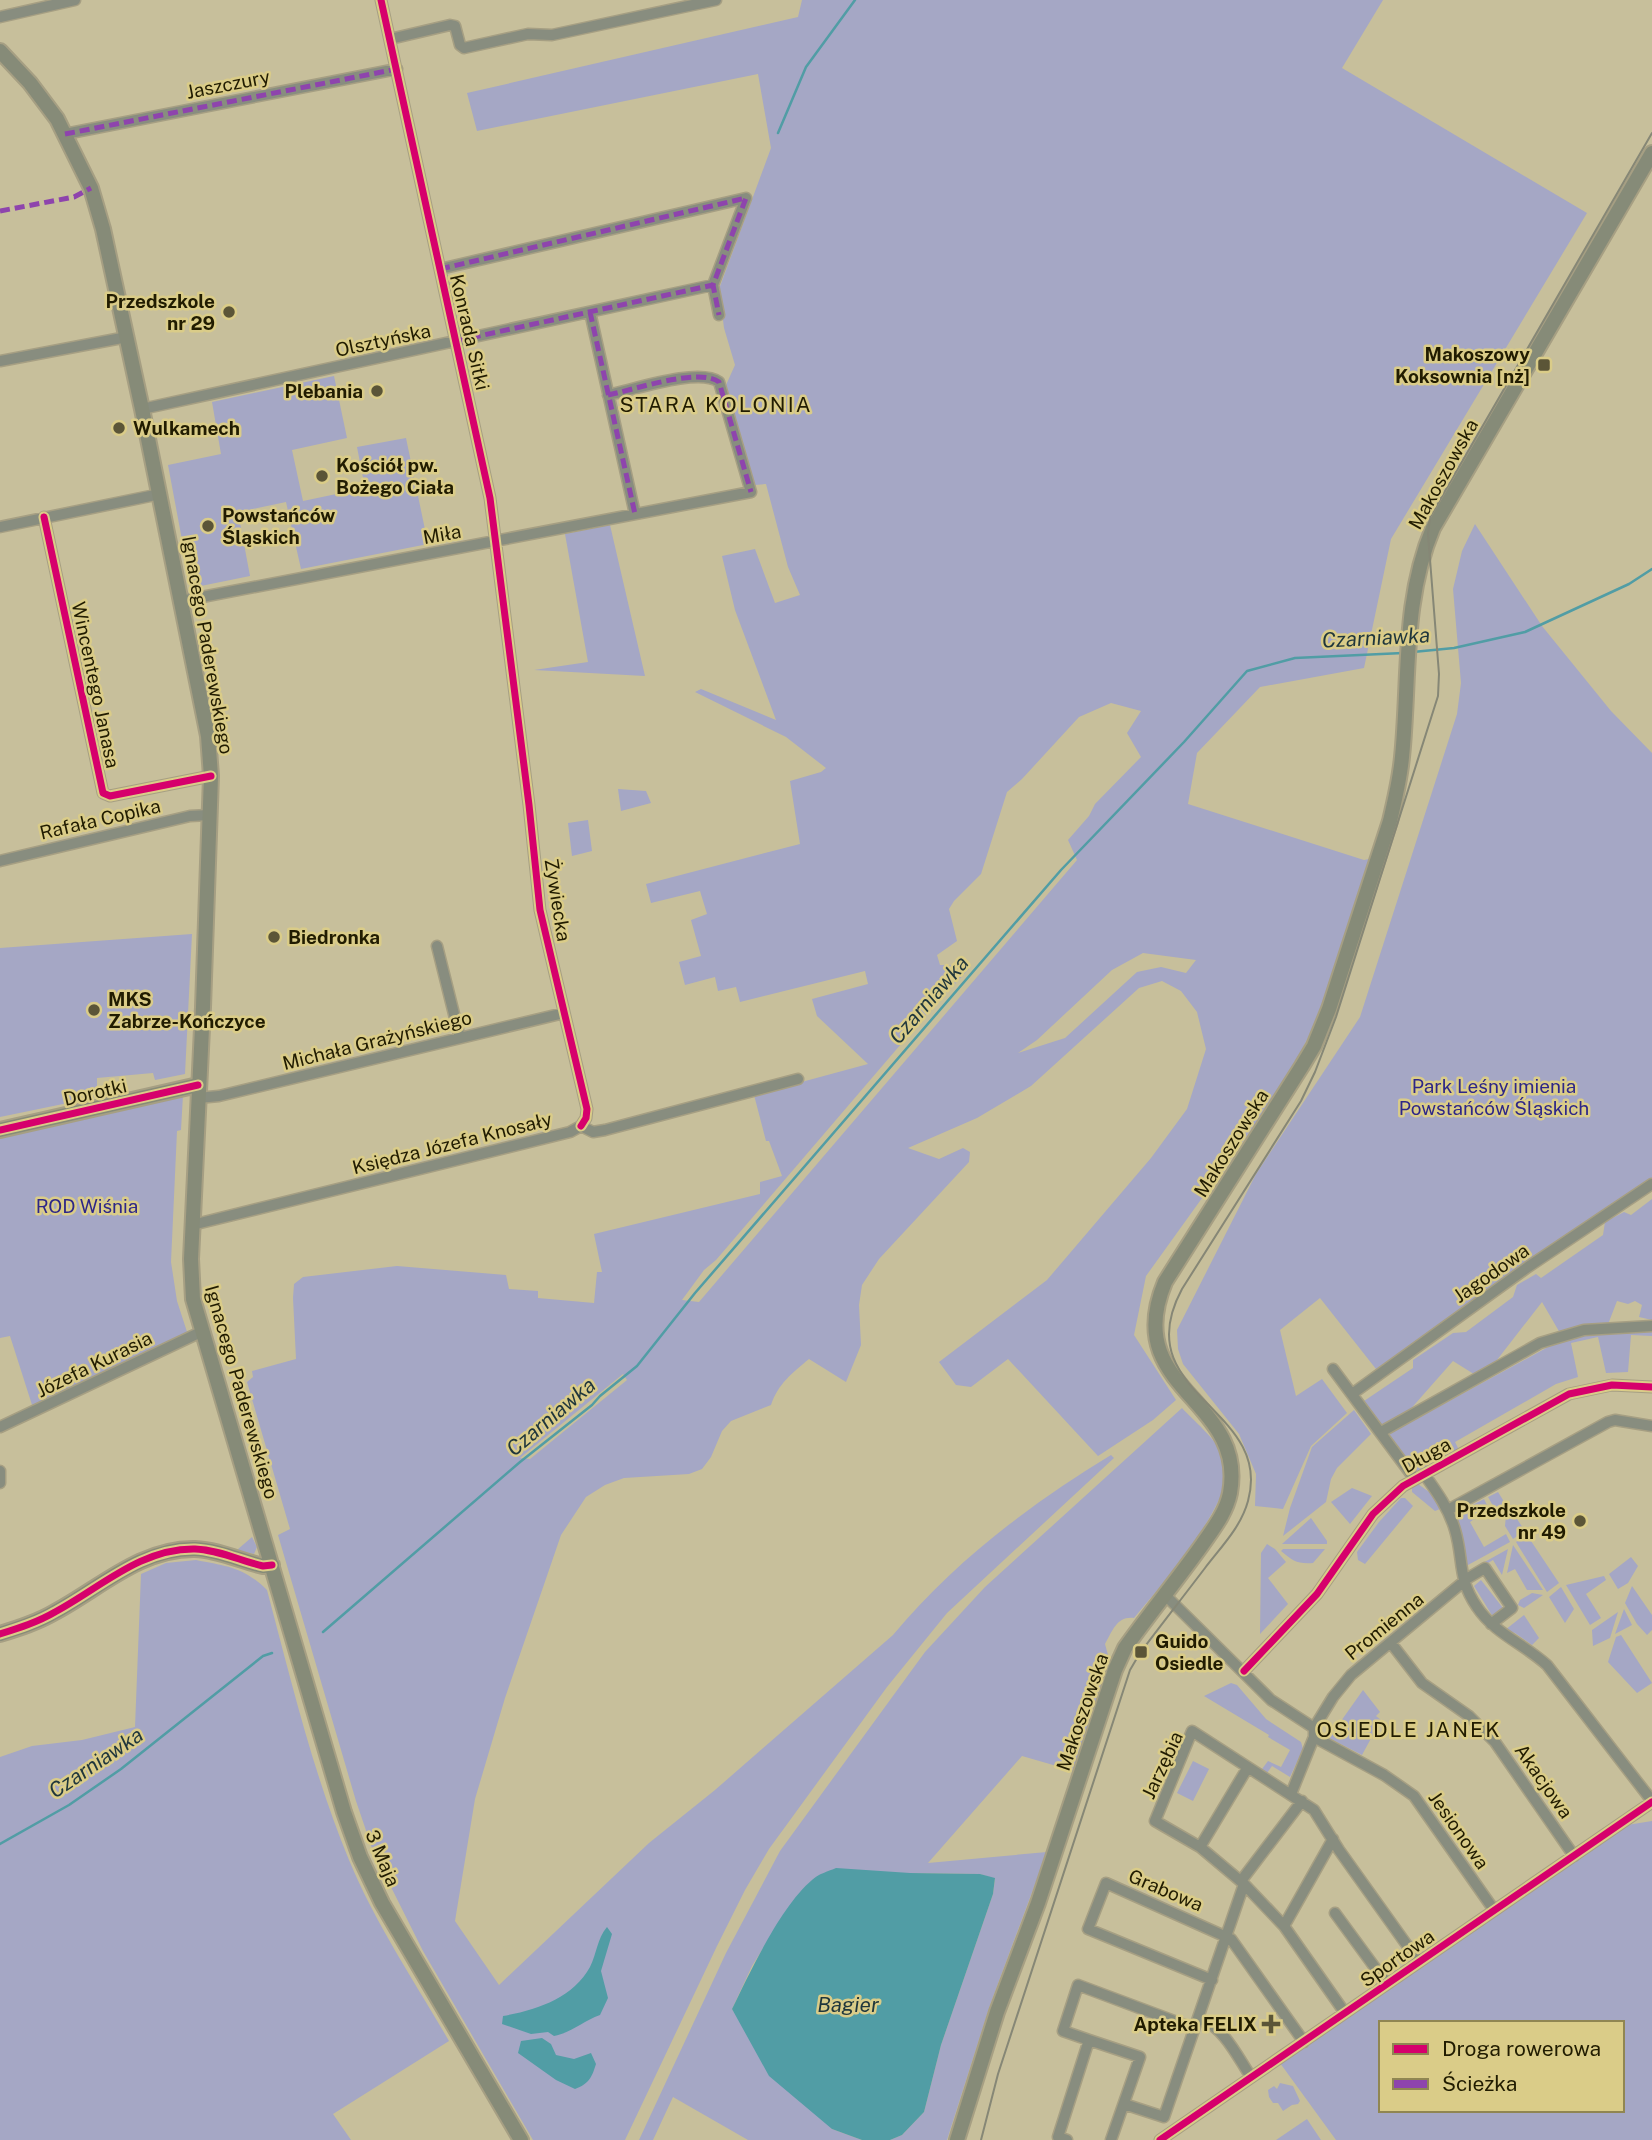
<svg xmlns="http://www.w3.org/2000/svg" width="1652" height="2140" viewBox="0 0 1652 2140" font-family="'Public Sans',sans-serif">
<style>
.green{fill:#a5a7c5;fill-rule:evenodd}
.water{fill:#519da5}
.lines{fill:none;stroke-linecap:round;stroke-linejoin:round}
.stream{stroke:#519da5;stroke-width:2.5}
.street-casing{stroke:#a69f83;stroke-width:13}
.secondary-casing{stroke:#a69f83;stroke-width:18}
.street{stroke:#888d7f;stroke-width:10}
.secondary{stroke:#868b78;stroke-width:14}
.tram{stroke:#868776;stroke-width:2}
.quiet{stroke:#8e44ad;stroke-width:5;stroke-dasharray:10 5;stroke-linecap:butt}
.cycleway-casing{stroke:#dacc88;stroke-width:11}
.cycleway{stroke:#d6006c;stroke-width:7}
.poi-dot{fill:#5b5537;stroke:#dacc88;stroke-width:2.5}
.labels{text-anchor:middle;stroke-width:5;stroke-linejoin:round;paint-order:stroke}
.street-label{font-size:19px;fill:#211c01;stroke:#dacc88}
.poi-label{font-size:19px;font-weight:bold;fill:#211c01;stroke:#dacc88;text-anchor:start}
.park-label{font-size:19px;fill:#2d2688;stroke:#dacc88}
.neighbourhood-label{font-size:21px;letter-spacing:2px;fill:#211c01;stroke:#dacc88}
.water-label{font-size:21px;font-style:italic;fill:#1f363c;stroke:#dacc88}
</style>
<rect width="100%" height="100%" fill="#c7bf9b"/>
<!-- green -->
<path class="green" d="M802 0H1383L1342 68 1587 213 1391 539 1364 668 1260 687 1197 753 1188 804 1364 860 1369 859 1319 1015 1298 1058 1256 1123 1146 1276 1134 1335 1176 1400 1153 1420 1098 1456 1008 1359 971 1387 956 1385 939 1362 1047 1280 1151 1158 1187 1109 1206 1049 1197 1012 1181 991 1162 981 1139 988 1031 1086 977 1118 908 1148 939 1159 963 1148 970 1152 969 1162 879 1259 862 1285 859 1305 861 1345 846 1382 809 1359C792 1373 778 1384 771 1405L731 1421 722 1431 711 1457 702 1469 689 1474 624 1478 605 1485 586 1497 561 1535 505 1698 475 1799 455 1921 499 1985 649 1843 715 1790 893 1635C955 1561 1029 1505 1111 1455L1114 1458 947 1613 887 1687 769 1849 745 1890 717 1946 625 2140H533L423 1951 373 1851 356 1801 278 1535 290 1529 247 1382 253 1377 252 1371 296 1359 293 1298 294 1284 303 1277 397 1266 506 1275 509 1289 538 1291V1298L594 1303 597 1272H602L594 1234 760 1194V1182L782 1176 769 1141H766L754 1095 868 1064 817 1016 812 999 868 984 865 971 740 1002 736 987 718 991 715 977 685 985 679 962 701 956 691 920 707 914 700 891 651 903 646 884 800 844 790 781 821 772 826 768 786 737 695 692 701 689 776 720 735 610 722 556 755 549 775 603 800 595 788 567 766 484 755 485 726 385 735 365 724 328 719 289 771 148 758 74 477 131 467 93 798 17ZM1111 703 1141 711 1127 733 1141 757 1095 804 1089 816 1068 840 1077 860 699 1302 682 1300 704 1270 716 1260 925 1016 969 969 963 965H940L937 955 957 941 949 909 954 901 981 874 1007 792 1022 779 1079 717ZM1143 953 1196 960 1186 973 1161 967 1137 972 1065 1038 1018 1053 1037 1040 1112 970ZM623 1374 627 1380 530 1459 520 1458Z
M334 376 347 438 292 450 303 501 365 488 357 447 406 438 428 544 301 569 286 502 238 512 250 576 191 588 168 465 221 454 212 402Z
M1475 524 1542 626 1611 711 1652 753V1180L1376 1369 1320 1298 1280 1330 1296 1396 1322 1379 1347 1413 1311 1446 1283 1509 1255 1506 1256 1474 1239 1434 1183 1364 1178 1349 1177 1330 1256 1174 1360 1017 1457 714 1461 683 1453 589 1462 551Z
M610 525 645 676 534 670 588 662 565 534Z
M618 789 646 791 651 803 621 811Z
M588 820 592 851 572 856 568 823Z
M192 934 185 1074 155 1080 153 1073 97 1078V1097L0 1117V948Z
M183 1095 181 1130 177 1131 171 1262 177 1301 189 1338 33 1408 10 1336 0 1338V1137Z
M1652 1199V1320L1639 1317 1642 1305 1635 1301 1628 1304 1617 1301 1607 1327 1560 1333 1542 1302 1490 1369 1477 1376 1453 1361 1400 1421 1383 1427 1364 1401 1413 1368V1360L1453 1333 1466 1332 1513 1297 1517 1285 1536 1274 1541 1278 1603 1235 1605 1222 1624 1212 1631 1215Z
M1652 1332V1336L1631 1335 1628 1372 1606 1373 1598 1337 1571 1343 1578 1377 1556 1384 1455 1442 1459 1450 1417 1472 1389 1434 1548 1347 1583 1336Z
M1182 1408C1192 1419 1216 1439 1221 1453 1224 1462 1226 1475 1224 1484 1219 1517 1157 1591 1134 1618 1117 1616 1113 1630 1105 1644L1108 1655 1104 1675 1074 1771 1022 1756 928 1863 1047 1852 990 2005 947 2140H890L902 2135 924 2112 941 2045 993 1894 995 1879 980 1874 910 1873 787 1910 752 1966 732 2009 743 2026 832 2129 862 2140H748L673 2097 653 2140H639L726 1953 780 1851 925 1652 985 1587Z
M1354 1410 1371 1434 1337 1468 1331 1479 1326 1502 1283 1536 1290 1508 1312 1447Z
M1418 1484 1432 1494 1440 1509 1435 1511 1412 1492V1487Z
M1352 1488 1372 1496 1350 1524 1331 1502Z
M1498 1492 1503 1500 1501 1520 1488 1497Z
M1401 1498H1405L1413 1506 1365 1564 1358 1560 1357 1552 1379 1522Z
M1484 1499 1489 1509 1470 1522 1484 1547 1506 1534 1510 1542 1468 1565 1465 1564 1464 1542 1455 1514Z
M1507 1504 1525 1531 1513 1539 1505 1526Z
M1311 1518 1327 1541V1544H1282Z
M1527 1535 1559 1583 1547 1592 1516 1542Z
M252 1537 257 1547 254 1554 237 1550Z
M1267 1544 1275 1549 1286 1562 1268 1578 1288 1604 1260 1634 1261 1553Z
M1513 1545 1543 1590H1527L1515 1569 1507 1573Z
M1283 1549H1325L1313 1563C1297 1564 1293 1561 1281 1551Z
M1508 1549 1502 1575 1493 1560 1474 1572 1472 1569Z
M1631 1557 1638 1566 1628 1583 1618 1589 1609 1574Z
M196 1560C226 1566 244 1567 267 1590 291 1680 313 1773 349 1860 375 1923 415 1982 449 2041L333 2114 351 2140H0V1757L32 1746 82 1740 135 1727 141 1574 166 1563Z
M1604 1576 1606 1580 1586 1594 1601 1618 1590 1625 1566 1585Z
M1481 1580 1503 1608 1493 1617 1474 1586Z
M1632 1586 1652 1615V1630L1647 1635 1637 1624 1625 1603Z
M1561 1587 1574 1609 1565 1623 1549 1597Z
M1532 1593 1543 1595 1524 1608 1518 1605 1520 1600Z
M1624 1609 1632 1625 1615 1634Z
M1618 1612 1610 1638 1593 1646 1592 1630Z
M1524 1615 1539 1638 1532 1645 1515 1633 1505 1630Z
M1621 1635 1652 1683 1637 1693 1608 1662 1616 1637Z
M1231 1683 1237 1685 1266 1719 1301 1742 1303 1749 1290 1777 1272 1766 1267 1773 1262 1769 1268 1761 1281 1767 1290 1750 1268 1737 1269 1735 1204 1696Z
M1363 1690 1380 1712 1376 1716 1381 1720 1362 1755 1329 1738Z
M1193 1761 1209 1769 1193 1801 1177 1793Z
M1652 1821V2140H1336L1280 2063 1627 1825ZM1381 2023H1622V2110H1381Z
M1280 2083 1293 2086 1300 2101 1298 2104 1292 2105 1283 2111 1278 2103H1273L1269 2097 1268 2090 1274 2086 1277 2089Z
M1307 2119 1321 2140H1276Z"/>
<!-- water -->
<path class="water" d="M836 1868 910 1873 980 1874 995 1878 993 1894 941 2045 924 2112 902 2135 890 2140H862L832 2129 769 2076 732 2009C750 1972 781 1906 812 1880 818 1874 829 1871 836 1868Z
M607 1927 612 1934 601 1971 608 1998 600 2015C583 2021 571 2033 554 2036L548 2032 531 2034 502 2024 503 2016C537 2010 573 1998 590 1967 597 1953 597 1939 607 1927Z
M542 2038 551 2044 556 2055 574 2059 591 2053 596 2064C592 2077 589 2084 575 2089L556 2080 518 2053 521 2041Z"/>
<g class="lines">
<!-- stream -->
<path class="stream" d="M778 133 806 67 855 0
M1413 652 1454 648 1525 632 1629 584 1652 569
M323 1632 520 1462 592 1405 600 1396 637 1366 695 1293 1061 870 1184 742 1247 671 1295 658 1403 653
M0 1844 69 1805 121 1769 263 1656 272 1653"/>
<!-- street casing -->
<g class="street-casing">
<path id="street" d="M381 0 490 498 529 805 540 910 587 1109 586 1118 581 1126
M0 17 75 0
M390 39 450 25 455 26 460 45 464 48 528 34 552 35 716 0
M65 134 397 69
M440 269 746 198 713 285 719 315
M590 312 635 514
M0 361 127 337
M142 409 713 285
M44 517 103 793 110 796 211 776
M0 527 160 494
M181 601 751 492 719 382C699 367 633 390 608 395
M0 861 190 816 209 815
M437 946 460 1038
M198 1098 219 1096 564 1013
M192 1225 570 1132 581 1126 593 1132 605 1130 798 1079
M1333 1369 1414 1478
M1352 1394 1528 1267 1652 1184
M0 1427 203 1331
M1381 1432 1540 1343 1584 1330 1652 1326
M0 1471V1483
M1424 1474C1437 1492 1449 1509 1455 1530 1464 1560 1457 1578 1477 1607 1494 1633 1524 1644 1547 1665L1652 1801
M1448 1510 1608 1422 1615 1420 1652 1426
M1165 1595 1271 1700 1314 1728
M1391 1643 1422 1683 1469 1716 1495 1742 1574 1856
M1244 1671 1317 1594 1373 1514 1403 1486 1569 1394 1612 1385 1652 1387
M1314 1737 1384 1775 1414 1796 1494 1910
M1291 1794 1314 1737V1728L1333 1697 1351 1675 1468 1578 1485 1568 1512 1608 1491 1624
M1200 1847 1248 1767
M1241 1881 1302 1801
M1244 1884 1200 1847 1155 1821 1192 1731 1314 1810 1339 1850 1419 1962
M1335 1913 1387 1984
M1284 1926 1333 1839
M1212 1980 1088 1929 1106 1883 1231 1939 1304 2042
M1199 2018C1224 2027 1237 2056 1251 2077
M1089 2040 1140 2057 1111 2140
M1124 2104 1164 2117 1244 1884 1284 1926 1345 2013
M1067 2140 1058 2137 1089 2040 1063 2031 1078 1985 1193 2028
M1160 2140 1652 1802"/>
</g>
<!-- secondary casing -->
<g class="secondary-casing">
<path id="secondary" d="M0 51 30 83 57 119 91 188 103 229 142 409 208 736 211 776 203 1007 191 1259 193 1299 344 1812 360 1857 382 1903 521 2140
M0 1130 198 1085
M0 1634C19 1628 38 1622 55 1612 100 1588 141 1548 195 1549 219 1550 241 1561 263 1566L272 1565
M957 2140 997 2012 1038 1903 1115 1670 1125 1648C1150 1613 1177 1580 1202 1545 1213 1529 1226 1513 1230 1493 1247 1398 1120 1390 1165 1282L1302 1066 1314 1046 1329 1009 1390 821C1395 800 1400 779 1402 757 1410 679 1402 601 1433 528L1652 153"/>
</g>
<!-- street -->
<use href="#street" class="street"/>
<!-- secondary -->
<use href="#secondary" class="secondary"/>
<!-- tram -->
<path class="tram" d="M981 2140 998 2074 1130 1670 1140 1653C1161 1625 1183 1597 1205 1568 1221 1547 1241 1527 1248 1501 1274 1407 1125 1395 1182 1289L1301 1101 1315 1072 1336 1017 1438 696 1439 674 1428 534 1430 517 1652 133"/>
<!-- quiet -->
<path class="quiet" d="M65 134 397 69
M0 211 74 197 91 188
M440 269 746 198 713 285 719 315
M590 312 635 514
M456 341 713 285
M608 395C633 390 699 367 719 382L751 492"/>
<!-- cycleway casing -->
<g class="cycleway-casing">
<path id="cycleway" d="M381 0 490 498 529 805 540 910 587 1109 586 1118 581 1126
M44 517 103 793 110 796 211 776
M0 1130 198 1085
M0 1634C19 1628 38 1622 55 1612 100 1588 141 1548 195 1549 219 1550 241 1561 263 1566L272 1565
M1244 1671 1317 1594 1373 1514 1403 1486 1569 1394 1612 1385 1652 1387
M1160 2140 1652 1802"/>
</g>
<!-- cycleway -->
<use href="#cycleway" class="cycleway"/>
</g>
<!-- markers -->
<g class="poi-dot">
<circle cx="229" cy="312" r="7"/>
<rect x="1537" y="358" width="14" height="14" rx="3.5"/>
<circle cx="377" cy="391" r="7"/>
<circle cx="119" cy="428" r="7"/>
<circle cx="322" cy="476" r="7"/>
<circle cx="208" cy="526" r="7"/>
<circle cx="274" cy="937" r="7"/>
<circle cx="94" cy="1010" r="7"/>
<circle cx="1580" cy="1521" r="7"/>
<rect x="1134" y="1645" width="14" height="14" rx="3.5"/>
<path d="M1267.5 2013.5h7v7h7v7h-7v7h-7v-7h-7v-7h7z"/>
</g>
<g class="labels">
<!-- street labels -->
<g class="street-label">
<text transform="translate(228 84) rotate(-11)" y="7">Jaszczury</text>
<text transform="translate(470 332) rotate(77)" y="7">Konrada Sitki</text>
<text transform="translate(383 340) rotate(-12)" y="7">Olsztyńska</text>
<text transform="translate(1443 474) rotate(-61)" y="7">Makoszowska</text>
<text transform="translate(442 534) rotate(-10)" y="7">Miła</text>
<text transform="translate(208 645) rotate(80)" y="7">Ignacego Paderewskiego</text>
<text transform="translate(96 685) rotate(78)" y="7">Wincentego Janasa</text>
<text transform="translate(100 819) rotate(-13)" y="7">Rafała Copika</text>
<text transform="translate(558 900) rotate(81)" y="7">Żywiecka</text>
<text transform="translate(377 1040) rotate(-14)" y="7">Michała Grażyńskiego</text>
<text transform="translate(95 1092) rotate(-13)" y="7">Dorotki</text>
<text transform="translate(452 1143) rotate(-14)" y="7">Księdza Józefa Knosały</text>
<text transform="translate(1231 1143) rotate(-58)" y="7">Makoszowska</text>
<text transform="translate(1491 1273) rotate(-35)" y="7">Jagodowa</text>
<text transform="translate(94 1364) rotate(-26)" y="7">Józefa Kurasia</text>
<text transform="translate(242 1392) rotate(74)" y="7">Ignacego Paderewskiego</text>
<text transform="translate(1426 1455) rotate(-29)" y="7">Długa</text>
<text transform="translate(1384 1626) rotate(-39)" y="7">Promienna</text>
<text transform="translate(1082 1712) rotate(-71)" y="7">Makoszowska</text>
<text transform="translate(1162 1765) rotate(-65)" y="7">Jarzębia</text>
<text transform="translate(1544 1781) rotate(55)" y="7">Akacjowa</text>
<text transform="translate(1459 1830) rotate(55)" y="7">Jesionowa</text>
<text transform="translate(383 1858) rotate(67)" y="7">3 Maja</text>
<text transform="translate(1166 1890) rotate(23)" y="7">Grabowa</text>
<text transform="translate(1397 1958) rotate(-35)" y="7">Sportowa</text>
</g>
<!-- poi labels -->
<g class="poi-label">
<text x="215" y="308" text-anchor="end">Przedszkole<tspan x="215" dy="22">nr 29</tspan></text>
<text x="1530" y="361" text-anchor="end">Makoszowy<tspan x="1530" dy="22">Koksownia [nż]</tspan></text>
<text x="363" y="398" text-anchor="end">Plebania</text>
<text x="133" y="435">Wulkamech</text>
<text x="336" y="472">Kościół pw.<tspan x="336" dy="22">Bożego Ciała</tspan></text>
<text x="222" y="522">Powstańców<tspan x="222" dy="22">Śląskich</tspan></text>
<text x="288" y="944">Biedronka</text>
<text x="108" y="1006">MKS<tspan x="108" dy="22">Zabrze-Kończyce</tspan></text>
<text x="1566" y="1517" text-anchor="end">Przedszkole<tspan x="1566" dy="22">nr 49</tspan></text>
<text x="1155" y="1648">Guido<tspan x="1155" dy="22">Osiedle</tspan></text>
<text x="1257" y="2031" text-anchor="end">Apteka FELIX</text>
</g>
<!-- park labels -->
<g class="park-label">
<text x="1494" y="1093">Park Leśny imienia<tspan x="1494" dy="22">Powstańców Śląskich</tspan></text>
<text x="87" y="1213">ROD Wiśnia</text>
</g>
<!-- neighbourhood labels -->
<g class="neighbourhood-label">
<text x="716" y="412">STARA KOLONIA</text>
<text x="1409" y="1737">OSIEDLE JANEK</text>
</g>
<!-- water labels -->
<g class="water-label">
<text transform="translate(1376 638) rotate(-3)" y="7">Czarniawka</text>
<text transform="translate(929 1000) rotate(-49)" y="7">Czarniawka</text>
<text transform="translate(551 1417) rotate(-40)" y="7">Czarniawka</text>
<text transform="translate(96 1763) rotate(-34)" y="7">Czarniawka</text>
<text x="848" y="2012">Bagier</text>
</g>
</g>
<!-- legend -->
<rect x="1379" y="2021" width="245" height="91" fill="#dacc88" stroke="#908652" stroke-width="2"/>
<rect x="1393" y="2044" width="35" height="10" fill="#d6006c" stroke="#908652" stroke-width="2"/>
<text x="1442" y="2056" font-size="21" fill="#211c01">Droga rowerowa</text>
<rect x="1393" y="2079" width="35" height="10" fill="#8e44ad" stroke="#908652" stroke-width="2"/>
<text x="1442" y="2091" font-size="21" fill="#211c01">Ścieżka</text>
</svg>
